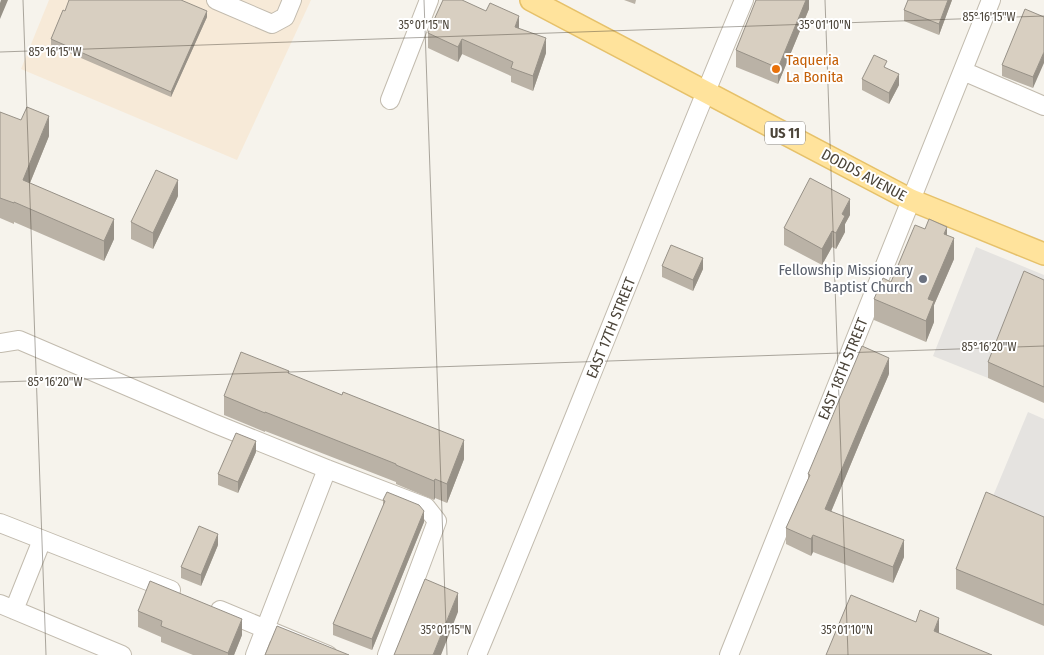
<svg xmlns="http://www.w3.org/2000/svg" width="1044" height="655" viewBox="0 0 1044 655" font-family="'Fira Sans Condensed',sans-serif">
<style>
.commercial{fill:#f7ead8}
.parking{fill:#e5e3e0}
.lines{fill:none;stroke-linecap:round;stroke-linejoin:round}
.minor-casing{stroke:#c2bbae;stroke-width:20}
.major-casing{stroke:#e6c16a;stroke-width:24}
.minor{stroke:#fff;stroke-width:18}
.major{stroke:#ffe39c;stroke-width:21}
.wall{fill:#bab2a6}
.shaded-wall{fill:#979187}
.building{fill:#d8cfc1;stroke:#979187}
.ticks{fill:none;stroke:#4b4439;stroke-width:1;stroke-opacity:0.45}
.food-dot{fill:#e8710a;stroke:#fff;stroke-width:2}
.worship-dot{fill:#6b7280;stroke:#fff;stroke-width:2}
.labels{text-anchor:middle;stroke-width:4;stroke-linejoin:round;paint-order:stroke}
.shield{fill:#fff;stroke:#817c74;stroke-width:1}
.shield-label{font-size:14px;font-weight:bold;fill:#4b4439}
.food-label{font-size:15px;fill:#c56008;stroke:#fff;text-anchor:start}
.street-label{font-size:15px;fill:#4b4439;stroke:#fff}
.worship-label{font-size:15px;fill:#5b616d;stroke:#fff;text-anchor:end}
.ticks-label{font-size:12px;text-anchor:middle;fill:#4b4439;stroke:#fff;stroke-width:4;stroke-linejoin:round;paint-order:stroke}
</style>
<rect width="100%" height="100%" fill="#f6f3ec"/>
<!-- commercial -->
<path class="commercial" d="M49 0H311L237 160 21 69Z"/>
<!-- parking -->
<path class="parking" d="M976 247 1044 275V296L988 378 933 356Z
M1028 412 1044 419V537L986 513Z"/>
<g class="lines">
<!-- minor casing -->
<g class="minor-casing">
<path id="minor" d="M216 0 272 24 285 17 292 0
M963 71 1044 106
M390 100 429 0
M0 343 19 340 213 423 327 469 426 507 437 521 387 655
M0 523 171 590
M0 604 122 655
M14 610 42 540
M220 610 328 655
M255 655 327 469
M477 655C568 437 653 217 744 0
M729 655 991 0"/>
</g>
<!-- major casing -->
<g class="major-casing">
<path id="major" d="M531 0 911 200 1044 254"/>
</g>
<!-- minor -->
<use href="#minor" class="minor"/>
<!-- major -->
<use href="#major" class="major"/>
</g>
<!-- wall -->
<path class="wall" d="M624 0H636L635 4Z
M809 0V9L778 84 736 67V50Z
M952 0 939 35 904 21V10Z
M65 11 207 17 171 97 51 45V39Z
M1044 17 1033 88 1002 76V65Z
M519 28 546 53 533 91 511 82V76L462 54 458 62 428 48V33Z
M887 68 899 85 889 104 862 90V79Z
M0 112 49 136 30 183 114 239 104 261 14 222V224L0 218Z
M178 196 153 249 131 239V222Z
M850 215 845 224V232L836 249 832 247 822 265 784 245V228Z
M925 229 947 235 954 259 934 305V322L926 342 874 320V299L891 282Z
M662 266 703 269 693 291 662 277Z
M1044 280V403L988 378V362Z
M289 374 464 459 447 503 435 498 434 500 396 484V482L265 431V432L224 415V396Z
M889 374 865 430 831 512 904 557 893 583 813 552 811 556 786 544V528L808 479V474Z
M256 452 238 493 218 485V474Z
M383 500 424 522 372 650 333 635V624L383 507Z
M1044 517V626L956 589V569Z
M218 545 201 586 181 578V567Z
M138 611 242 635 234 655H193L161 642V637L138 627Z"/>
<!-- shaded-wall -->
<path class="shaded-wall" d="M1 0H8L0 19V3Z
M806 0H809V9L778 84V68Z
M948 0H952L939 35V24Z
M207 11V17L171 97V92Z
M519 16V31L515 27Z
M546 38V53L533 91V76Z
M462 39V54L458 62V47Z
M1044 52V63L1033 88V77Z
M899 74V85L889 104V93Z
M49 116V136L23 200V180Z
M178 180V196L153 249V233Z
M850 199V215L845 224V232L836 249V233L842 214Z
M114 219V239L104 261V241Z
M947 227V247L944 234Z
M832 231V247L822 265V249Z
M954 238V259L934 305V322L926 342V321L928 299Z
M703 258V269L693 291V280Z
M889 358V374L865 430 825 526V509L865 414Z
M464 440V459L447 503V484Z
M256 441V452L238 493V482Z
M435 479V498L434 500V481Z
M424 511V522L372 650V639Z
M218 534V545L201 586V575Z
M813 535V552L811 556V539Z
M904 540V557L893 583V567Z
M458 593V612L441 655H433Z
M939 618V639L934 631Z
M242 619V635L234 655H228V653Z"/>
<!-- building -->
<path class="building" d="M69 0H181L207 11 171 92 51 39 63 10 65 11Z
M443 0H462L486 11 490 3 519 16 515 27 546 38 533 76 511 68 513 62 462 39 458 47 428 33Z
M756 0H806L778 68 736 50Z
M908 0H948L939 24 904 10Z
M1025 9 1044 17V52L1033 77 1002 65Z
M874 55 887 61 884 67 899 74 889 93 862 79Z
M27 107 49 116 23 180 114 219 104 241 14 202V203L0 198V112L21 120Z
M156 170 178 180 153 233 131 222Z
M810 178 850 199 842 214 845 216 836 233 832 231 822 249 784 228Z
M929 219 947 227 944 234 954 238 928 299 934 301 926 321 874 299 883 278 891 282 915 225 925 229Z
M671 245 703 258 693 280 662 266Z
M1024 271 1044 280V387L988 362Z
M862 346 889 358 865 414 825 509 904 540 893 567 813 535 811 539 786 528 810 475 808 474Z
M241 352 289 371 288 373 342 395 343 392 464 440 447 484 435 479 434 481 396 465V464L265 412V413L224 396Z
M236 433 256 441 238 482 218 474Z
M387 492 419 505 424 511 372 639 333 624 385 501 383 500Z
M986 492 1044 517V605L956 569Z
M199 526 218 534 201 575 181 567Z
M425 579 458 593 433 655H394Z
M150 581 242 619 228 653 161 626 162 621 138 611Z
M851 595 916 622 920 610 939 618 934 631 992 655H826Z
M277 626 349 655H265Z"/>
<!-- ticks -->
<path class="ticks" d="M23 0 46 655M424 0 447 655M825 0 848 655M0 52 1044 16M0 382 1044 346"/>
<!-- markers -->
<circle class="food-dot" cx="776" cy="69" r="5"/>
<circle class="worship-dot" cx="923" cy="279" r="5"/>
<g class="labels">
<!-- shield labels -->
<rect class="shield" x="765" y="121.5" width="40" height="23" rx="4"/>
<g class="shield-label">
<text x="785" y="138">US 11</text>
</g>
<!-- food labels -->
<g class="food-label">
<text x="786" y="65">Taqueria<tspan x="786" dy="17">La Bonita</tspan></text>
</g>
<!-- street labels -->
<g class="street-label">
<text transform="translate(864 175) rotate(28)" y="5">DODDS AVENUE</text>
<text transform="translate(611 328) rotate(-68)" y="5">EAST 17TH STREET</text>
<text transform="translate(843 369) rotate(-68)" y="5">EAST 18TH STREET</text>
</g>
<!-- worship labels -->
<g class="worship-label">
<text x="913" y="275">Fellowship Missionary<tspan x="913" dy="17">Baptist Church</tspan></text>
</g>
</g>
<g class="ticks-label">
<text x="989" y="21">85°16'15"W</text>
<text x="424" y="29">35°01'15"N</text>
<text x="825" y="29">35°01'10"N</text>
<text x="55" y="56">85°16'15"W</text>
<text x="989" y="351">85°16'20"W</text>
<text x="55" y="386">85°16'20"W</text>
<text x="446" y="634">35°01'15"N</text>
<text x="847" y="634">35°01'10"N</text>
</g>
</svg>
